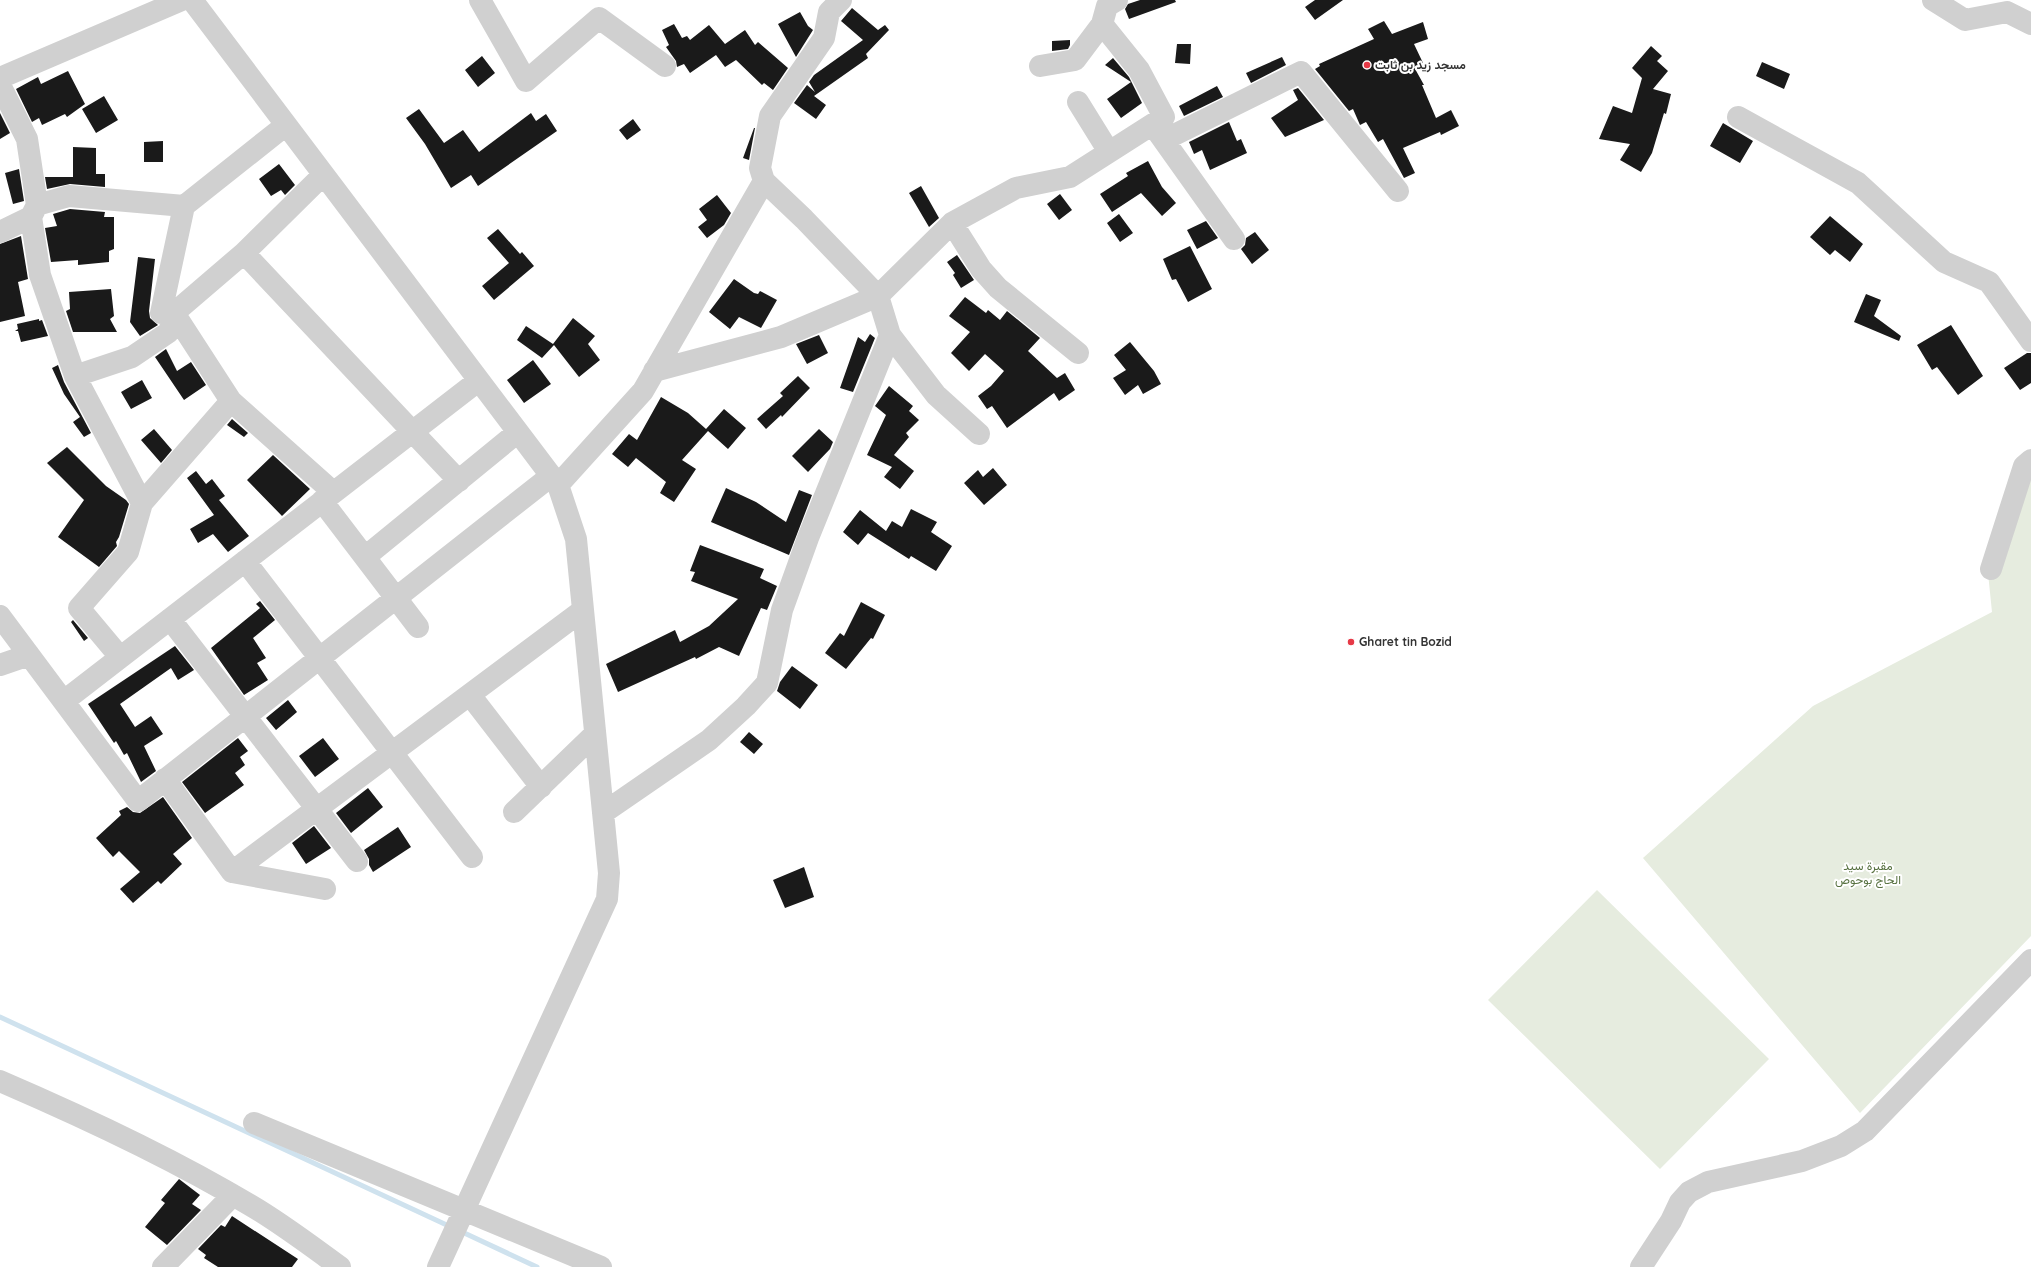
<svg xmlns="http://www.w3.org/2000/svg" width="2031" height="1267" viewBox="0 0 2031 1267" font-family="Quicksand,Vazirmatn,sans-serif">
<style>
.green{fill:#e6ecdf}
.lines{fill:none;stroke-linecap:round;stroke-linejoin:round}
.stream{stroke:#cfe2ee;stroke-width:5}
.building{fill:#1a1a1a}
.minor{stroke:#d0d0d0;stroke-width:22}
.poi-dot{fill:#e63946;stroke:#fff;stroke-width:1.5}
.labels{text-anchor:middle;stroke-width:4;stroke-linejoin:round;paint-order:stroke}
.poi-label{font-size:12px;font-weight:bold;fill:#333;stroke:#fff;text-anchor:start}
.park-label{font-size:12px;fill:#56703f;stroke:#fff}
</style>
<rect width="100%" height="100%" fill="#fff"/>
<!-- green -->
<path class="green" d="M2031 457V936L1860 1113 1643 858 1813 706 1992 612 1988 573Z
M1597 890 1769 1059 1660 1169 1488 1000Z"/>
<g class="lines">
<!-- stream -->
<path class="stream" d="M0 1017 451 1227
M460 1231 537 1267"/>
</g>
<!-- building -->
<path class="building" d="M1140 0H1175L1176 2 1129 19 1125 9 1128 4Z
M1315 0H1343L1315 20 1305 7Z
M852 8 878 30 885 25 889 30 866 54 868 58 814 96 826 105 816 119 794 103 807 85 815 92 809 82 814 75 863 40 841 21Z
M800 12 808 26 813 30 796 57 778 24Z
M1384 21 1392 34 1423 22 1428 39 1414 44 1423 63 1414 67 1424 85H1422L1436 118 1451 110 1459 126 1441 135 1440 132 1403 148 1415 173 1404 178 1383 139 1378 142 1366 122 1360 125 1353 109 1349 111 1315 69 1320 66 1319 64 1374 39 1368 29Z
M674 24 682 38 687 36 690 40 709 25 725 44 745 30 755 45 758 42 788 68 773 90 764 83 762 85 736 60 725 67 716 55 690 73 684 64 677 67 676 61 666 47 669 45 662 30Z
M1070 40V45L1068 49 1052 51V41Z
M1177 44H1191L1190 64 1175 63Z
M1651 46 1662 56 1657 61 1668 71 1653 89 1671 94 1666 114 1664 113 1652 153 1641 172 1620 160 1630 144 1599 139 1613 106 1632 113 1642 78 1632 68Z
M482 56 495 73 478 87 465 70Z
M1282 57 1286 65 1251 83 1246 73Z
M1113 58 1129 77 1142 103 1121 118 1107 99 1131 82 1105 65Z
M1762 62 1790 74 1784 89 1756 76Z
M68 71 85 104 67 117 65 114 42 125 39 118 32 122 16 89 38 77 41 84Z
M1217 86 1223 97 1184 116 1179 106Z
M1298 88 1324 120 1285 137 1271 118 1298 100 1293 90Z
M104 96 118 120 96 133 82 109Z
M419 109 444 143 463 130 479 152 531 113 536 121 546 114 557 131 478 186 471 175 451 188 425 144 406 118Z
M0 113 10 133 0 139Z
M633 119 641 130 627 140 619 130Z
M1229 122 1237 141 1241 139 1247 153 1210 170 1202 150 1194 154 1189 142Z
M1723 123 1753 141 1740 163 1710 146Z
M754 128H755L749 160 743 158Z
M163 141V162H144V142Z
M73 147 96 148V174H105V187L70 184 47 189 45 177H73Z
M1148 161 1162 187 1176 203 1162 216 1141 193 1112 212 1100 194 1128 176 1126 173Z
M279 164 295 185 285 195 281 190 271 196 259 179Z
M19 169 24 201 13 204 5 173Z
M921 186 939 218 929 227 909 193Z
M1060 194 1072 210 1059 220 1047 204Z
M717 195 731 213 724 225 707 238 698 227 707 220 699 209Z
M70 209 105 212 104 217H114V249L109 251V262L78 265V260L51 262 45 228 57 226 53 214Z
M1119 214 1133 233 1120 242 1107 223Z
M1830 216 1863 244 1850 262 1835 250 1830 255 1810 237Z
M1206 221 1218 238 1197 249 1187 230Z
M498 229 520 254 522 252 534 266 494 300 482 286 509 263 487 238Z
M1255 232 1269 250 1252 264 1241 249 1245 245 1246 238Z
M21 236 28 279 18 282 25 316 0 322V244Z
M1190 246 1212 289 1188 302 1176 279 1172 280 1163 259Z
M957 255 974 280 961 288 953 275 955 273 947 262Z
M138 257 155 259 149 311 150 318 158 325 140 336 130 322Z
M734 279 754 293 758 294 760 291 777 300 761 328 739 317 730 329 709 312Z
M111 289 114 316 110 319 117 332H73L66 311 70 309 69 292Z
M1866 294 1881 300 1874 316 1901 336 1899 341 1854 322Z
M965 297 986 313 988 310 1000 320 1007 311 1040 338 1028 351 1057 378 1065 373 1075 390 1059 401 1054 393 1007 428 992 406 987 409 978 396 991 386 1004 371 985 354 969 371 951 353 970 332 949 316Z
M573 318 595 336 588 344 600 360 579 377 554 345 542 358 517 340 526 326 553 344Z
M39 319V321L42 320 48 336 21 342 18 331H15L18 329 17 324Z
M1951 325 1983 376 1958 395 1937 367 1932 370 1917 345Z
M870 334 875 338 853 392 840 388 858 337 865 342Z
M819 335 828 353 807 364 796 344Z
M1130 342 1154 371 1161 384 1143 394 1138 385 1125 395 1113 378 1126 370 1114 355Z
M166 349 177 371 191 362 206 385 184 400 155 357Z
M2027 353H2031V383L2020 390 2004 368Z
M533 360 551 384 524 403 507 380Z
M58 365 64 382 91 433 84 437 73 422 80 417 64 394 52 368Z
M798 376 810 388 782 417 781 415 766 429 757 419 783 396 780 393Z
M142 380 152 398 131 409 121 392Z
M889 386 913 406 909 411 919 420 906 433 909 437 894 455 914 471 900 489 884 477 892 467 867 455 886 415 875 406Z
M661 397 688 413 706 429 724 409 746 428 728 449 708 431 682 460 696 469 674 502 660 493 666 482 636 458 628 467 612 454 629 434 637 440Z
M232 419 248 433 244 437 227 425Z
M154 429 172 450 161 463 141 440Z
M819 429 833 442 830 449 808 472 792 456Z
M67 447 106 486 126 500 129 504 119 537 116 542 117 546 99 567 58 537 84 500 47 463Z
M273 455 310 489 282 516 247 480Z
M993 468 1007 485 984 505 964 483 978 470 983 477Z
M196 471 206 484 212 479 225 496 219 500 249 536 228 552 213 534 198 543 190 529 214 515 187 478Z
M726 488 756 502 786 522 799 490 812 495 789 555 711 522Z
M911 509 937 522 931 532 952 546 936 571 911 556 909 559 868 533 858 545 843 532 860 510 886 531 892 521 902 527Z
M700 545 764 569 760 578 777 586 767 610 761 608 739 656 719 647 696 659 695 657 618 692 606 664 675 630 680 642 709 626 738 599 691 581 695 572 690 571Z
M260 601 275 620 253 638 266 658 257 663 268 680 244 695 211 648 260 608 256 604Z
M861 602 885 615 873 639 871 638 846 669 825 653 840 633 844 636Z
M73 620 88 638 84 641 71 622Z
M175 646 194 670 178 680 171 668 120 704 135 727 151 716 163 734 144 746 156 771 141 782 127 753 124 755 116 741 114 743 88 704Z
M792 666 818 685 800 709 777 691 780 682Z
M288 700 297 712 276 730 266 718Z
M749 732 763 744 754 754 740 742Z
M238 738 248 751 240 757 245 765 235 773 244 785 205 813 182 782Z
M323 738 339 759 315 777 299 756Z
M368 788 383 807 351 833 336 813Z
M163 797 192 838 173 854 182 864 161 884 158 881 133 903 120 889 140 872 119 851 113 857 96 838 121 815 119 811 127 807 133 812 140 813Z
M314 826 331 848 306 864 292 843Z
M398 827 411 847 373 872 369 865V859L364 850Z
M804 867 814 897 785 908 773 880Z
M179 1179 200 1195 192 1204 201 1210 167 1245 145 1227 165 1203 161 1200Z
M232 1216 298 1259 292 1267H218L204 1258 206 1255 198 1249 221 1225 225 1227Z"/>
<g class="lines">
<!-- minor -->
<path class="minor" d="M192 0 558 485 576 539 609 873 607 899 438 1267
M480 0 526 81 599 18 665 66
M1933 0 1965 20 2007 12 2031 24
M1040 66 1075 60 1102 24 1107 6 1117 0
M0 78 182 0
M0 85 27 139 37 205 31 217 40 275 75 376 142 503
M1078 102 1109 152
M1738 117 1858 183 1944 262 1989 282 2031 341
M1155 128 1234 239
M1164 140 1301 72 1398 191
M37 205 69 196 184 206
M952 223 981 269 998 288 1078 353
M0 232 31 217
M244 253 459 481
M174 313H161L184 206 286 125
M174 313 231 401 333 492
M890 335 936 395 979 434
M654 371 781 337 878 296 952 223 1016 188 1070 177 1164 117 1139 70 1102 24
M75 376 132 357 169 332 174 313 244 253 323 175
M558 485 643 391 764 181
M322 501 418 627
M365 557 518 432
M245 561 472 857
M1991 569 2024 466 2031 460
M0 616 138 801 551 476
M170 619 357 861
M120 657 79 608 128 552 142 503 231 401
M0 665 29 655
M470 695 541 787
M64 701 478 381
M165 779 232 872 325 889
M514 812 595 734
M603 813 709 740 746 706 767 683 782 610 808 538 890 335 878 296 804 219 764 181 760 168 770 116 824 38 829 12 841 0
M232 872 583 610
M0 1081C86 1118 170 1157 250 1205 281 1223 311 1246 340 1267
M254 1123 601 1267
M163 1267 233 1195
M1641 1267 1671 1221 1680 1202 1689 1192 1708 1182 1802 1161 1841 1146 1865 1131 2031 960"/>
</g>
<!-- markers -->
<g class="poi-dot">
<circle cx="1367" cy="65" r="4"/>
<circle cx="1351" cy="642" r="4"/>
</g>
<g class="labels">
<!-- poi labels -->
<g class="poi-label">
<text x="1375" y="69">مسجد زيد بن ثابت</text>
<text x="1359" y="646">Gharet tin Bozid</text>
</g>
<!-- park labels -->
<g class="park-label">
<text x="1868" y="870">مقبرة سيد<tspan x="1868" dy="14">الحاج بوحوص</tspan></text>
</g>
</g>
</svg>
